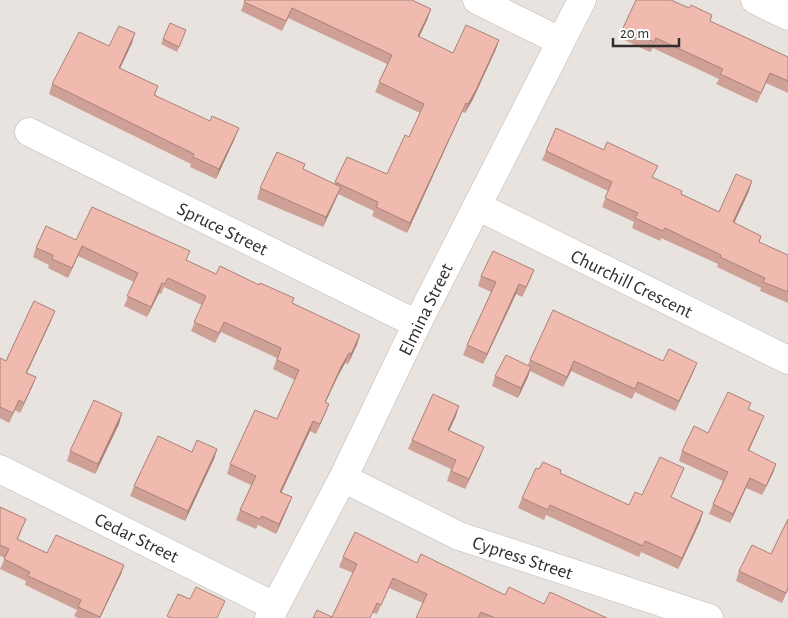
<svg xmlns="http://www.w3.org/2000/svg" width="788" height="618" viewBox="0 0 788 618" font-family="'Alegreya Sans',sans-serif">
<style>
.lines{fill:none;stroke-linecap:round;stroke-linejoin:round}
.minor-casing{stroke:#bdb8b5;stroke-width:29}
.minor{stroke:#fff;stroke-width:28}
.wall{fill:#cfa096}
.shaded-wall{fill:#a9827a}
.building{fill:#f1baae;stroke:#a9827a}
.labels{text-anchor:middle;stroke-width:4.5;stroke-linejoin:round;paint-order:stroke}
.street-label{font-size:19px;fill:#302e2c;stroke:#fff}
</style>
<rect width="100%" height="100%" fill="#e8e3df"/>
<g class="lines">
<!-- minor casing -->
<g class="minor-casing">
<path id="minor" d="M477 0 560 41
M755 0 788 16
M29 132 417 324
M477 206 788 360
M0 469 274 606
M343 478 459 536 709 618
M269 618 343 478 417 324 582 0"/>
</g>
<!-- minor -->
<use href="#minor" class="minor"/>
</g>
<!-- wall -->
<path class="wall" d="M245 0 431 9 419 37 453 53 499 40 496 49 473 99 465 113 462 112 407 233 372 216 374 211 338 194 323 227 257 199 260 188 305 164 303 169 334 184 347 157 387 174 409 137 420 113 375 92 387 64 288 18 282 31 241 11Z
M710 21 788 57V93L766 83 757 103 716 84 719 79 653 48 650 52 620 38 623 28Z
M186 30 177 52 161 44 163 39Z
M132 43 120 68 158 86 155 95 235 138 216 179 190 167 191 164 49 94 52 84 109 46Z
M546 151 653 177 681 194 719 212 749 191 734 223 761 236 759 242 788 255V303L760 291 761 288 717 267 718 264 661 238 660 241 632 228 634 222 602 207 608 191 542 160Z
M76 240 186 260 216 274 292 304 360 335 348 364 345 363 338 376 325 403 329 404 316 434 310 431 281 492 292 497 288 507 276 534 258 525 256 529 236 520 240 510 251 485 227 474 230 464 277 419 295 380 273 369 277 358 221 332 215 343 191 331 202 305 164 287 161 294 159 293 147 317 124 306 134 282 78 256 68 278 48 268 49 265 33 257 36 248Z
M534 270 522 297 516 294 483 364 463 355 467 345 491 292 478 286 481 276Z
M51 321 27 373 36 377 32 387 20 413 15 410 9 423 0 418V358L6 361Z
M530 360 663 361 693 373 675 411 635 392 632 399 571 371 563 387 530 371 518 398 492 386 495 376 528 365Z
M751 403 748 409 760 426 749 451 776 464 773 473 762 495 746 488 730 523 709 514 713 504 723 481 679 461 682 451Z
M122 413 119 424 95 474 67 461 70 451Z
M456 416 449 430 484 447 480 457 465 489 447 481 451 469 408 449 412 440Z
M217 449 214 459 185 521 130 496 134 486 192 452Z
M684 468 671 497 703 512 700 522 678 569 641 552 639 557 546 515 544 520 518 508 522 498 539 469 560 473 629 505 642 495Z
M0 507 26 519 18 539 47 553 124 565 121 574 100 618H78L74 616 77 610 25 585 26 581 0 569 5 558 0 556Z
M788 519V590L782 603 736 581 739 571 771 554Z
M343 557 417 563 505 595 607 618H416L423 603 389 588 377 614 373 613 332 617 353 573 339 567Z"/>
<!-- shaded-wall -->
<path class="shaded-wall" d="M292 8 288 18 282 31 286 21Z
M431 9 428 18 415 46 418 36Z
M135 33 132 43 116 77 119 68Z
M499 40 496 49 473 99 465 113 468 104Z
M466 103 462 112 407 233 410 223Z
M239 128 235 138 216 179 219 169Z
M752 181 749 191 730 232 733 222Z
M341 187 337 197 323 227 326 217Z
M82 246 78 256 68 278 72 268Z
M534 270 530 280 522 297 526 287Z
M162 283 159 293 147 317 151 307Z
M519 284 516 294 483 364 487 354Z
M55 311 51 321 22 383 26 373Z
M360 335 357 345 348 364 351 354Z
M349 353 345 363 338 376 321 412 325 402 341 367Z
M574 361 571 371 563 387 567 377Z
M697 363 693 373 675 411 679 401Z
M531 367 528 377 518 398 521 388Z
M36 377 32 387 20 413 24 403Z
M19 400 15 410 9 423 13 413Z
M329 404 325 414 316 434 320 424Z
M459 406 456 416 445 440 448 430Z
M122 413 119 424 95 474 98 464Z
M764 416 760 426 744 460 748 450Z
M313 421 310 431 277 502 280 492Z
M484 447 480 457 465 489 469 479Z
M217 449 214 459 185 521 188 511Z
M776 464 773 473 762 495 766 486Z
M750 478 746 488 730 523 733 514Z
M292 497 288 507 276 534 279 524Z
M703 512 700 522 678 569 682 558Z
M124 565 121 574 100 618H99Z"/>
<!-- building -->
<path class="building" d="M245 0H412L431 9 418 36 453 53 466 25 499 40 476 90 468 104 466 103 410 223 376 207 378 202 335 182 347 157 387 174 405 135 409 137 424 104 379 82 392 55 292 8 286 21 244 2Z
M636 0H671L689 8 691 5 712 15 710 21 788 57V81L770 73 761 93 720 74 723 69 656 38 654 42 623 28Z
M170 23 186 30 179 47 163 39Z
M119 26 135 33 119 68 158 86 154 95 210 121 212 116 239 128 219 169 193 157 194 154 52 84 79 32 109 46Z
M556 128 604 150 607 142 658 166 652 177 682 191 681 194 719 212 736 174 752 181 733 222 761 236 759 242 788 255V292L763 282 765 278 720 257 721 255 665 228 663 231 635 218 638 213 605 198 612 182 546 151Z
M277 152 305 164 303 169 341 187 326 217 260 188Z
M92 207 190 251 186 260 216 274 220 266 259 285 260 283 294 298 292 303 360 335 351 354 349 353 341 367 325 402 329 404 320 424 313 421 280 492 292 497 279 524 262 516 260 519 240 510 256 476 230 464 255 410 277 419 299 370 277 360 281 348 224 322 219 333 194 322 206 296 168 278 165 284 162 283 151 307 127 296 138 273 82 246 72 268 52 259 53 255 36 248 46 226 76 240Z
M493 251 534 270 526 287 519 284 487 354 467 345 496 282 481 276Z
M34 301 55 311 26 373 36 377 24 403 19 400 13 413 0 407V358L6 361Z
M553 310 663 361 669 349 697 363 679 401 638 382 635 389 574 361 567 377 530 360Z
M506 355 531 367 521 388 495 376Z
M728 392 751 403 748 409 764 416 748 450 776 464 766 486 750 478 733 514 713 504 728 472 682 451 694 426 708 433Z
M433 394 459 406 448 430 484 447 469 479 451 471 456 460 412 440Z
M94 400 122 413 98 464 70 451Z
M158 436 192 452 197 440 217 449 188 511 134 486Z
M660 457 684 468 671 497 703 512 682 558 645 541 643 546 550 505 548 510 522 498 536 468 539 469 543 462 561 470 560 473 629 505 635 492 642 495Z
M0 507 26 519 17 539 47 553 56 535 124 565 100 617 78 607 81 600 28 576 30 572 4 559 9 549 0 545Z
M788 519V588L786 593 739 571 752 545 771 554Z
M355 532 417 563 421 554 505 595 509 587 544 604 550 592 607 618H495L481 612 478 618H416L427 594 393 578 381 605 377 603 370 618H313L317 610 332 617 357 564 343 557Z
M196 587 225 601 217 618H171L167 616 178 594 190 599Z"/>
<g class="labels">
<!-- street labels -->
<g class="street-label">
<text transform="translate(223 228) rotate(26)" y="7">Spruce Street</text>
<text transform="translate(632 283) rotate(26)" y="7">Churchill Crescent</text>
<text transform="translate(425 309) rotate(-64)" y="7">Elmina Street</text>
<text transform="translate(137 537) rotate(26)" y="7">Cedar Street</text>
<text transform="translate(523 557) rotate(18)" y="7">Cypress Street</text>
</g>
</g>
<!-- scale -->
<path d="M613 38v8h66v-8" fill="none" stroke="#302e2c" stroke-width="2.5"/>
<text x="620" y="38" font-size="15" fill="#302e2c" stroke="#ffffff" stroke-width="4" paint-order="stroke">20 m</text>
</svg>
